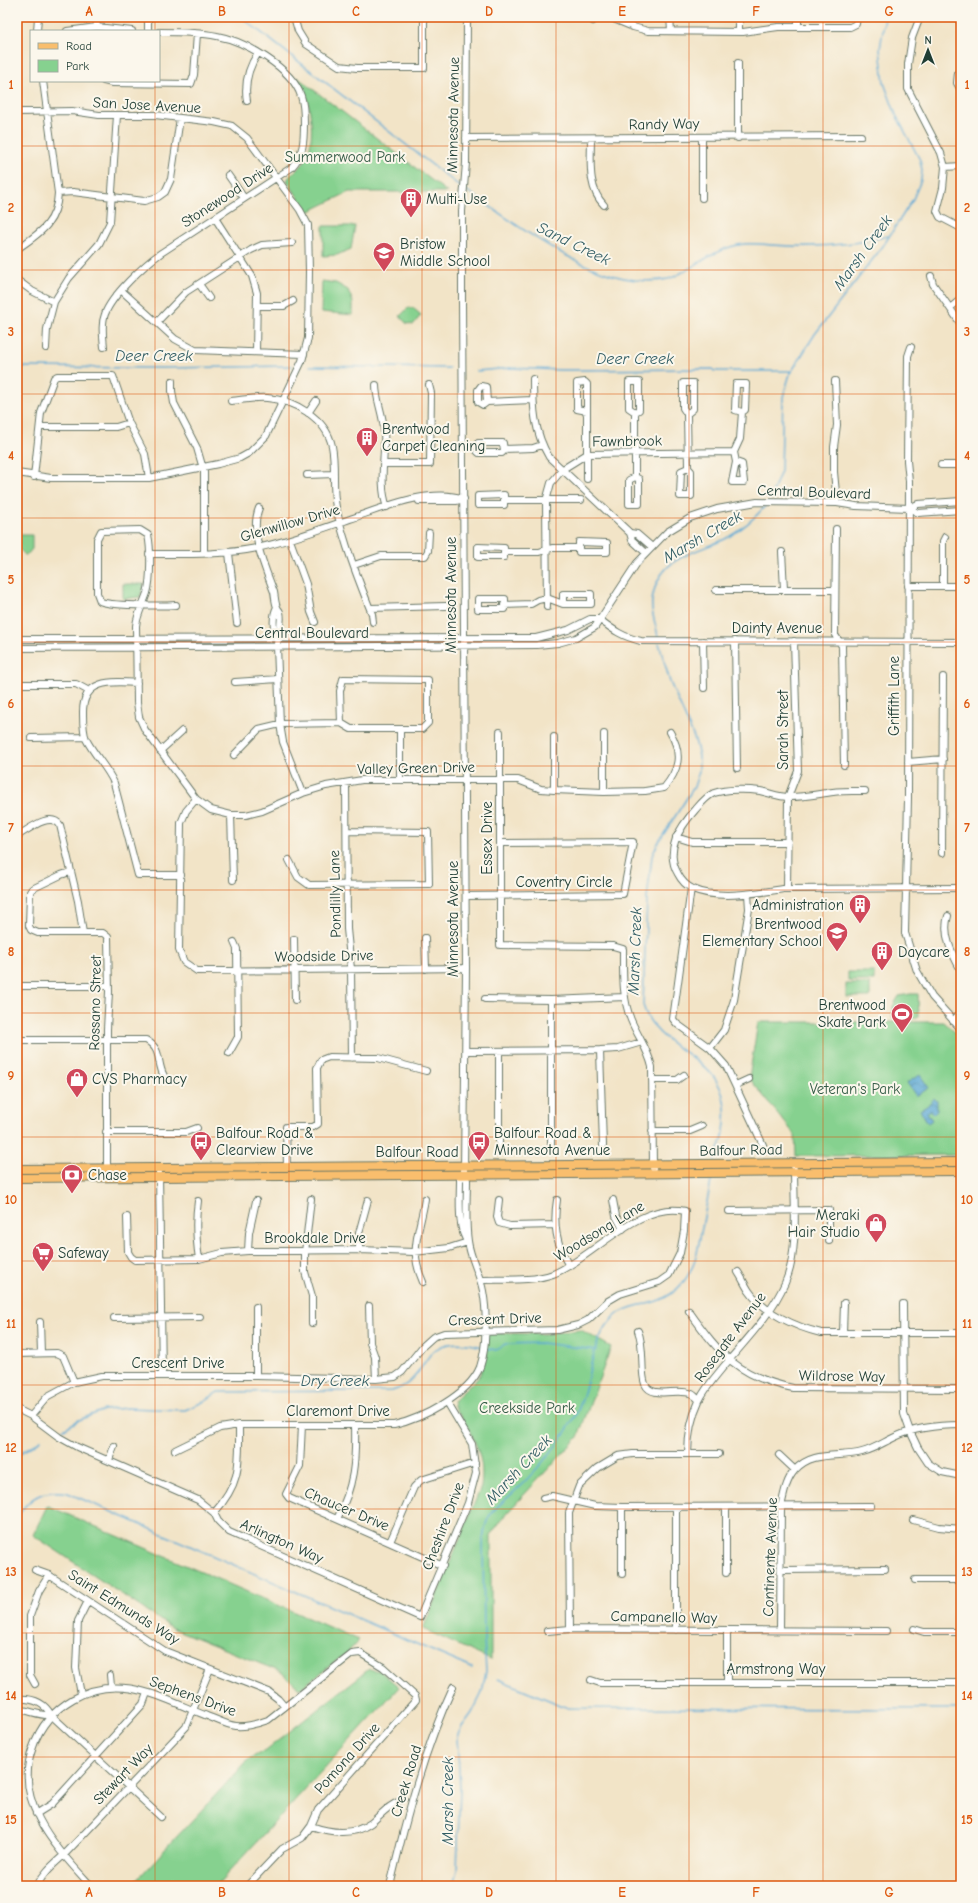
<svg xmlns="http://www.w3.org/2000/svg" width="978" height="1903" viewBox="0 0 978 1903" font-family="'Comic Neue',sans-serif">
<style>
.green{fill:#86d18f;stroke:#528762}
.water{fill:url(#water-waves);stroke:#3d7384}
.lines{fill:none;stroke-linecap:round;stroke-linejoin:round}
.stream{stroke:#5ba9d5;stroke-width:1.5}
.minor-casing{stroke:#697767;stroke-width:8}
.major-casing{stroke:#697767;stroke-width:10}
.minor{stroke:#fff;stroke-width:6}
.major{stroke:#f9be6d;stroke-width:8}
.grid{fill:none;stroke:#de580e;stroke-width:1;stroke-opacity:0.55}
.labels{text-anchor:middle;stroke-width:4;stroke-linejoin:round;paint-order:stroke}
.street-label{font-size:15px;fill:#1f3d34;stroke:#fbf7ec}
.park-label{font-size:15px;fill:#345b46;stroke:#fbf7ec}
.poi-label{font-size:15px;fill:#1f3d34;stroke:#fbf7ec;text-anchor:start}
.water-label{font-size:16px;font-style:italic;fill:#315d64;stroke:#fbf7ec}
.neatline{fill:none;stroke:#de580e;stroke-width:1.5}
.grid-label{font-size:13px;text-anchor:middle;font-weight:bold;fill:#de580e}
</style>
<defs>
<pattern id="water-waves" width="16" height="10" patternUnits="userSpaceOnUse"><rect width="16" height="10" fill="#5ba9d5"/><path d="M0 5q4-4 8 0t8 0" fill="none" stroke="#4b8bae"/></pattern>
</defs>
<rect width="100%" height="100%" fill="#fbf7ec"/>
<filter id="ink" filterUnits="userSpaceOnUse"><feTurbulence type="fractalNoise" baseFrequency=".025" numOctaves="2"/><feDisplacementMap in="SourceGraphic" scale="8" xChannelSelector="R" yChannelSelector="G"/><feConvolveMatrix kernelMatrix="1 2 1 2 8 2 1 2 1" color-interpolation-filters="sRGB"/></filter>
<filter id="wash" filterUnits="userSpaceOnUse"><feTurbulence type="fractalNoise" baseFrequency=".012" numOctaves="4" result="noise"/><feDisplacementMap in="SourceGraphic" scale="16" xChannelSelector="R" yChannelSelector="G"/><feGaussianBlur stdDeviation="0.9" result="paint"/><feColorMatrix in="noise" values="0 0 0 0 0 0 0 0 0 0 0 0 0 0 0 0 0 1.4 0 .05"/><feComposite in="paint" operator="in"/></filter>
<g filter="url(#wash)">
<rect width="100%" height="100%" fill="#f2e4c7"/>
<!-- green -->
<path class="green" d="M297 77 447 192H349L308 212 287 181C289 174 301 168 305 161 317 139 311 96 297 77Z
M323 226H355L351 249 337 255 323 256Z
M322 281 336 283 348 290 353 302V315L321 312Z
M408 308H413L421 315 413 325 406 323 400 316Z
M19 535H32V549L26 556 17 547Z
M123 584H144L140 597 123 599Z
M848 972H874V981H848Z
M846 984H870V997H846Z
M910 994H918L919 1016 916 1018H892L893 1006 899 996Z
M758 1022H944L961 1038V1155L796 1156 795 1135 749 1078Z
M581 1330 611 1347 578 1437 506 1514 491 1534V1660L423 1629 481 1487C486 1454 471 1433 454 1406L453 1401 479 1377 487 1355 486 1333 542 1334Z
M47 1506H48L359 1640 348 1652 300 1689 281 1672 172 1628 33 1535Z
M369 1669 380 1671 399 1687 216 1886H131L249 1759 266 1750Z"/>
<!-- water -->
<path class="water" d="M920 1075 929 1088 916 1096 907 1083Z
M934 1098 937 1101V1110L933 1114 930 1110 927 1112 932 1120 928 1123 920 1110 927 1106Z"/>
<g class="lines">
<!-- stream -->
<path class="stream" d="M241 17 462 188
M466 190C518 225 601 293 668 279 672 278 677 275 681 273 702 262 719 247 744 244 759 243 773 246 789 246 822 247 855 245 888 236
M310 366 449 368
M17 367 160 368 292 366
M477 371 510 368 562 370 713 369 714 371H789L792 372
M770 499 781 471 783 397 790 374 815 334 883 246 913 199 921 180 922 170 920 160 896 115 884 83 880 49 885 17
M658 640C658 627 650 614 652 601 658 555 695 554 727 538 743 529 755 518 767 504
M659 643 670 682 695 740 699 756V771L694 787 658 843 652 856 647 898 643 1005C659 1061 737 1051 724 1131 723 1141 718 1151 715 1160
M486 1348 496 1350 505 1344 542 1343 596 1350
M62 1430 79 1420 104 1410 127 1408 185 1410 203 1402 218 1392 392 1391C436 1378 414 1329 483 1347
M17 1455 41 1440
M17 1518C28 1497 44 1488 68 1493L472 1668
M498 1679 568 1708 961 1709
M451 1886 454 1881 457 1870 460 1788 457 1737 461 1728 472 1713 482 1693 486 1671 484 1639 483 1538C485 1530 485 1522 490 1515 497 1505 507 1499 516 1490 538 1469 558 1446 573 1420 593 1387 586 1338 619 1313 627 1308 638 1305 647 1304 675 1298 690 1280 697 1253L712 1176"/>
</g>
</g>
<g filter="url(#ink)">
<g class="lines">
<!-- minor casing -->
<g class="minor-casing">
<path id="minor" d="M96 17 97 27
M294 17 298 31 306 44 339 66 357 68H424V17
M609 17 633 27 648 31 743 32 778 27H850L856 24 857 17
M670 17 671 31
M798 17V27
M920 17 912 38 908 64V89L941 153 945 167
M957 17 961 23
M593 21 596 17
M37 31 38 17
M67 31 97 27 132 31
M148 31V17
M739 32V17
M958 73 957 83 961 90
M104 81 112 83 191 84 194 75 197 34
M247 101C244 83 248 68 258 53
M17 112 72 111 99 115H155L214 122 232 126 247 138 300 210 308 225 309 271 308 338 302 361 266 436 249 453 240 458 218 464 149 478H51L17 473
M702 137V198
M466 138 861 136
M591 138C591 160 587 188 604 205
M738 138V63
M961 166 945 167 943 188 937 211 940 217 961 228
M228 175 244 198
M58 193 73 192 144 201 158 197 165 192 171 179 180 118
M215 218 252 276 257 293 256 352
M17 249C40 233 57 223 58 193L43 81
M931 276 933 284 961 324
M17 280 32 291 54 302
M199 284 209 298
M122 291 175 339 195 350 304 354
M257 306H284L293 301
M950 308 961 299
M157 322 186 292 251 250 262 245 292 243
M104 347C103 336 101 324 105 314 112 295 144 265 161 253L291 168C304 154 304 141 304 123 304 114 304 105 301 96 292 68 245 41 217 36 198 32 178 32 159 32
M911 347 908 356 907 461 909 481 908 798 905 933 917 971 932 997 961 1029
M46 348 47 329 54 302 69 278 99 244 110 222 117 115
M533 379C533 407 534 432 549 457L630 533 632 540 646 553
M172 381V391L174 403 197 448 204 472V553
M835 381 837 425 834 447V472L837 503
M629 382H639V410L635 412 629 408Z
M376 385C376 400 383 414 384 430 386 455 378 483 387 507
M481 386 486 387 487 402 483 405 478 402V390Z
M231 401C243 400 256 397 267 398 294 400 326 418 332 446 336 466 332 487 336 507 344 543 358 579 372 614L373 622
M487 402 533 400
M587 411 577 409V383L585 382 587 384V479
M635 412V477L639 479V504H629V480L635 477
M308 413 316 401
M687 414 693 409V383H683V408L687 414 688 468 691 471V496H680L681 471 688 468
M40 427H116L129 423
M478 443H503L504 451 502 453H479L477 451Z
M504 449 533 448 542 445
M736 462 742 464 744 482H732L736 462 734 452 740 439 742 412 745 410 746 384H736L735 410 742 412
M384 464H430L431 393 429 385
M941 465H961
M307 475 334 474
M34 477 41 413 54 378 57 376H113L129 423 145 454 149 478
M504 495V505H478V496Z
M504 500H581
M419 501H456L464 499
M259 508C249 533 265 568 274 592 275 597 275 603 277 607 278 610 279 609 280 612 283 624 277 635 277 646L280 724 283 742 303 793
M909 508 918 504 961 501
M836 529 835 635 842 646 844 765
M630 533 637 534 652 547
M290 540 306 584 311 612 315 622
M579 542 607 543V552H579Z
M478 547 504 548V557H478Z
M504 552H539L552 548H579
M782 552 784 589
M229 553 237 623
M149 554C185 554 222 555 257 548 289 541 319 530 350 519 383 508 429 487 464 499
M354 565 381 556H425L428 551 429 533
M908 586H961
M943 586V541L945 537
M716 590H834
M478 599H505V609H478Z
M176 605C164 606 106 606 100 601L97 593V539L101 531 140 530 148 535C151 548 151 580 147 593 143 605 137 614 136 626L137 702 139 717 145 730 196 799 211 810 231 815H246L262 811 303 793 326 786 362 780H518L541 789 554 790 604 792 645 791 664 788C679 770 683 754 670 732
M504 605 531 604 538 600 547 598 563 604H591V594H563V604
M277 607C272 616 273 630 277 639
M547 607 546 501 551 483 563 469 587 454 734 452
M370 608 446 606
M599 619C613 630 623 637 641 641L961 642
M17 639 536 638 568 630 590 619H599
M703 641 704 688
M735 641 737 768
M17 648 537 645 558 643 576 638 595 627 637 563 667 532 690 518 717 509 757 502 837 503 856 506 909 508 918 513 961 510
M235 682 278 679
M137 683C111 681 82 679 83 714 83 722 83 732 86 739 94 755 107 767 114 783L138 875H181
M17 684H76L89 691
M400 729V779
M500 732V945L613 946 623 949C623 973 622 998 631 1020 638 1037 648 1049 652 1067L653 1168
M554 737V790
M31 738 85 737
M160 751 182 731
M234 755 259 729 280 724 341 723 351 729H422L428 723V680L343 679 340 691 341 723
M908 762 943 759
M346 783 347 929 351 969 352 1058
M865 791C852 791 838 790 826 793 813 795 802 797 789 797 779 797 770 793 760 791 746 789 727 789 714 793 707 796 701 803 696 809 680 827 664 850 678 874 681 880 687 886 693 889 718 900 756 893 783 889L961 888
M604 792V734
M196 799 186 811 181 823 179 950 184 962 197 971 466 968
M231 815 233 880
M17 836C28 830 50 811 60 825L78 901 83 933
M676 837 692 842H788
M942 853 943 677
M289 860 298 877 309 885 429 884 428 832 347 831
M70 872 61 875 32 889 30 892 29 926 31 930 38 933H103L108 937 109 992 107 1029V1168
M691 888 673 1019 677 1024 710 1048 726 1066 763 1145
M787 889 788 797 798 771 794 641
M466 896 623 894 633 842 501 843
M948 916C942 934 952 954 961 970
M425 938 426 969
M294 939 295 1000
M17 986H109
M485 999 551 1000 625 997
M551 1000V1146
M953 1021 961 1012
M17 1040H146C163 1050 156 1062 164 1076
M710 1048 724 1030 734 1000 749 909 748 894
M600 1050 603 1146
M466 1051 600 1050 618 1049 642 1042
M229 1053 238 1037 237 949 234 942
M652 1080H677L684 1075
M736 1085 749 1079
M652 1131H690L702 1126
M106 1132H186L197 1128
M499 1148V1051
M287 1167 286 1127H313L318 1124 317 1068 321 1060 329 1057 378 1058 426 1071
M159 1173 162 1375
M464 1174 460 1180C460 1197 457 1230 468 1242
M311 1199 305 1252V1272L312 1296V1323
M499 1200 497 1217 499 1223 510 1226 555 1225
M557 1200C553 1224 556 1244 569 1266
M613 1200 616 1216 623 1229
M198 1201C195 1220 196 1239 199 1259
M729 1211 829 1210V1241
M127 1217 128 1252 131 1257 135 1260 199 1259 222 1253 248 1251 359 1250 414 1252 449 1248 468 1242
M359 1250V1233L368 1200
M248 1251 249 1233 256 1201
M738 1272C742 1278 745 1285 749 1291 764 1313 796 1327 821 1333H961
M423 1282C408 1249 420 1232 425 1199
M903 1304 904 1414 910 1431 918 1448 928 1463 942 1472 961 1476
M369 1306 370 1343 375 1357 376 1379
M256 1307V1376
M689 1311C720 1355 739 1377 793 1388L961 1389
M114 1318 200 1317
M40 1322 41 1353
M638 1331C645 1348 640 1371 645 1384 652 1400 678 1387 692 1394 694 1395 697 1398 699 1400
M843 1333 844 1303
M17 1354 57 1353 63 1356 74 1382
M17 1409 31 1416 59 1437 77 1447 198 1500 214 1513 218 1521 229 1532 420 1617 468 1503 476 1473 472 1444 447 1402
M31 1416 48 1396 74 1382 102 1376H256L376 1379 395 1377 402 1372 423 1346 433 1337 444 1333 557 1330 578 1325 588 1320 608 1301 620 1294 659 1282 669 1275 680 1253 684 1231 685 1211C639 1200 593 1258 553 1274 531 1282 503 1279 480 1280
M302 1425 300 1466 286 1494 289 1498 443 1566
M175 1450 220 1428 239 1425H394C421 1419 469 1395 480 1367 487 1347 487 1312 483 1291 480 1274 470 1258 468 1241 465 1221 467 1200 467 1180L464 1174 466 968 462 299V211L466 163 467 17
M688 1454C688 1435 691 1418 699 1401 705 1388 715 1377 724 1366 746 1340 771 1315 785 1283 799 1252 794 1203 794 1169
M779 1455 795 1470
M109 1460 114 1446
M543 1498 552 1496 595 1506 622 1507 871 1506
M622 1507V1574
M726 1507V1573
M214 1513C242 1482 239 1463 239 1425
M337 1519C354 1486 356 1462 355 1425
M913 1520 939 1527 961 1529
M390 1542 414 1487 421 1480 475 1463
M35 1570 49 1575 165 1651 269 1692 278 1699 284 1706
M781 1570 885 1569
M915 1580H961
M570 1629 569 1513 579 1486 598 1468 618 1456 633 1454H719
M914 1629 924 1632H961
M676 1630V1507
M780 1630 781 1507C784 1494 786 1480 795 1470 812 1450 840 1458 862 1452 874 1449 884 1442 895 1437 916 1427 938 1425 961 1425
M547 1631 570 1629 886 1631
M110 1675 111 1686
M591 1680 600 1683H961
M727 1682V1631
M35 1684 30 1675V1616L39 1591 49 1575
M81 1694 76 1668 78 1621 88 1601
M17 1699C31 1698 44 1702 51 1715L161 1817
M17 1709C29 1710 39 1716 51 1715
M36 1814 52 1804 143 1704 147 1693
M311 1826C331 1833 353 1836 371 1823 381 1815 386 1807 398 1802
M37 1886C43 1873 53 1865 64 1855L186 1727 210 1669
M91 1886C57 1848 12 1803 33 1747 40 1726 54 1710 73 1699 120 1672 161 1698 207 1716 216 1719 226 1725 236 1726 247 1727 257 1724 268 1720L352 1654 360 1653 383 1667 415 1696 416 1700 318 1810 311 1826 302 1838 282 1849 247 1886
M390 1886C406 1819 424 1749 453 1687"/>
</g>
<!-- major casing -->
<g class="major-casing">
<path id="major" d="M17 1169 961 1162
M17 1178 961 1171"/>
</g>
<!-- minor -->
<use href="#minor" class="minor"/>
<!-- major -->
<use href="#major" class="major"/>
</g>
</g>
<!-- grid -->
<path class="grid" d="M155 17V31M289 17V1886M422 17V1886M556 17V1886M689 17V1886M823 17V1886M155 81V1886M17 146H961M17 270H961M17 394H961M17 518H961M17 642H961M17 766H961M17 890H961M17 1013H961M17 1137H961M17 1261H961M17 1385H961M17 1509H961M17 1633H961M17 1757H961"/>
<!-- icons -->
<defs>
<g id="building-pin" transform="scale(1.15)"><path d="M0 17L-7.5 6A9.5 9.5 0 1 1 7.5 6Z" fill="#d1495b" stroke="#fbf7ec"/><path d="M-4-6H4V6H1V3H-1V6H-4ZM-2.5-4.3h1.7v1.8h-1.7ZM.8-4.3h1.7v1.8H.8ZM-2.5-1h1.7V.8h-1.7ZM.8-1h1.7V.8H.8Z" fill="#fff"/></g>
<g id="school-pin" transform="scale(1.15)"><path d="M0 17L-7.5 6A9.5 9.5 0 1 1 7.5 6Z" fill="#d1495b" stroke="#fbf7ec"/><path d="M0-5L7-2L0 1L-7-2ZM-4 1L0 2.5L4 1V4Q0 6-4 4Z" fill="#fff"/></g>
<g id="stadium-pin" transform="scale(1.15)"><path d="M0 17L-7.5 6A9.5 9.5 0 1 1 7.5 6Z" fill="#d1495b" stroke="#fbf7ec"/><path d="M0-5a6.5 5 0 1 0 0 10a6.5 5 0 1 0 0-10ZM-3.5-1.8h7v3.6h-7Z" fill="#fff"/></g>
<g id="shop-pin" transform="scale(1.15)"><path d="M0 17L-7.5 6A9.5 9.5 0 1 1 7.5 6Z" fill="#d1495b" stroke="#fbf7ec"/><path d="M-5-2.5h2.3a2.7 3.5 0 0 1 5.4 0H5L5.5 6h-11ZM-1.5-2.5h3a1.5 2.3 0 0 0-3 0Z" fill="#fff"/></g>
<g id="bus-pin" transform="scale(1.15)"><path d="M0 17L-7.5 6A9.5 9.5 0 1 1 7.5 6Z" fill="#d1495b" stroke="#fbf7ec"/><path d="M-5-6H5V4H4V6H2V4H-2V6H-4V4H-5ZM-3.5-4V0h7V-4ZM-3.5 1.2v1.5H-2V1.2ZM2 1.2v1.5H3.5V1.2Z" fill="#fff"/></g>
<g id="bank-pin" transform="scale(1.15)"><path d="M0 17L-7.5 6A9.5 9.5 0 1 1 7.5 6Z" fill="#d1495b" stroke="#fbf7ec"/><path d="M-6-4H6V4H-6ZM0-2.3a2.3 2.3 0 1 0 0 4.6a2.3 2.3 0 1 0 0-4.6Z" fill="#fff"/></g>
<g id="supermarket-pin" transform="scale(1.15)"><path d="M0 17L-7.5 6A9.5 9.5 0 1 1 7.5 6Z" fill="#d1495b" stroke="#fbf7ec"/><path d="M-6-5.5h2.5l.6 2H6L4.5 2H-2.5L-4.4-4H-6ZM-1.5 3.2a1.3 1.3 0 1 0 .1 0ZM3 3.2a1.3 1.3 0 1 0 .1 0Z" fill="#fff"/></g>
</defs>
<g fill-rule="evenodd">
<use href="#building-pin" x="411" y="199"/>
<use href="#school-pin" x="384" y="253"/>
<use href="#building-pin" x="367" y="438"/>
<use href="#building-pin" x="860" y="905"/>
<use href="#school-pin" x="837" y="933"/>
<use href="#building-pin" x="882" y="952"/>
<use href="#stadium-pin" x="902" y="1014"/>
<use href="#shop-pin" x="77" y="1079"/>
<use href="#bus-pin" x="201" y="1142"/>
<use href="#bus-pin" x="479" y="1142"/>
<use href="#bank-pin" x="72" y="1175"/>
<use href="#shop-pin" x="876" y="1224"/>
<use href="#supermarket-pin" x="43" y="1253"/>
</g>
<g class="labels">
<!-- street labels -->
<g class="street-label">
<text transform="translate(147 105) rotate(3)" y="5">San Jose Avenue</text>
<text transform="translate(453 115) rotate(-89)" y="5">Minnesota Avenue</text>
<text transform="translate(664 124) rotate(-1)" y="5">Randy Way</text>
<text transform="translate(227 195) rotate(-33)" y="5">Stonewood Drive</text>
<text transform="translate(627 441) rotate(-1)" y="5">Fawnbrook</text>
<text transform="translate(814 492) rotate(2)" y="5">Central Boulevard</text>
<text transform="translate(290 523) rotate(-16)" y="5">Glenwillow Drive</text>
<text transform="translate(451 595) rotate(-90)" y="5">Minnesota Avenue</text>
<text x="777" y="633">Dainty Avenue</text>
<text x="312" y="638">Central Boulevard</text>
<text transform="translate(894 696) rotate(-90)" y="5">Griffith Lane</text>
<text transform="translate(783 730) rotate(-90)" y="5">Sarah Street</text>
<text transform="translate(416 768) rotate(-1)" y="5">Valley Green Drive</text>
<text transform="translate(487 838) rotate(-90)" y="5">Essex Drive</text>
<text x="564" y="887">Coventry Circle</text>
<text transform="translate(335 894) rotate(-91)" y="5">Pondlilly Lane</text>
<text transform="translate(453 919) rotate(-90)" y="5">Minnesota Avenue</text>
<text transform="translate(324 956) rotate(-1)" y="5">Woodside Drive</text>
<text transform="translate(95 1003) rotate(-89)" y="5">Rossano Street</text>
<text transform="translate(741 1150) rotate(-1)" y="5">Balfour Road</text>
<text x="417" y="1157">Balfour Road</text>
<text transform="translate(599 1231) rotate(-31)" y="5">Woodsong Lane</text>
<text x="315" y="1243">Brookdale Drive</text>
<text transform="translate(495 1319) rotate(-2)" y="5">Crescent Drive</text>
<text transform="translate(730 1337) rotate(-53)" y="5">Rosegate Avenue</text>
<text x="178" y="1368">Crescent Drive</text>
<text transform="translate(842 1376) rotate(1)" y="5">Wildrose Way</text>
<text x="338" y="1416">Claremont Drive</text>
<text transform="translate(347 1509) rotate(23)" y="5">Chaucer Drive</text>
<text transform="translate(443 1526) rotate(-69)" y="5">Cheshire Drive</text>
<text transform="translate(282 1541) rotate(24)" y="5">Arlington Way</text>
<text transform="translate(770 1557) rotate(-88)" y="5">Continente Avenue</text>
<text transform="translate(124 1607) rotate(32)" y="5">Saint Edmunds Way</text>
<text transform="translate(664 1617) rotate(1)" y="5">Campanello Way</text>
<text x="776" y="1674">Armstrong Way</text>
<text transform="translate(193 1696) rotate(20)" y="5">Sephens Drive</text>
<text transform="translate(347 1758) rotate(-48)" y="5">Pomona Drive</text>
<text transform="translate(123 1774) rotate(-46)" y="5">Stewart Way</text>
<text transform="translate(406 1781) rotate(-73)" y="5">Creek Road</text>
</g>
<!-- park labels -->
<g class="park-label">
<text x="345" y="162">Summerwood Park</text>
<text x="855" y="1094">Veteran's Park</text>
<text x="527" y="1413">Creekside Park</text>
</g>
<!-- poi labels -->
<g class="poi-label">
<text x="426" y="204">Multi-Use</text>
<text x="400" y="249">Bristow<tspan x="400" dy="17">Middle School</tspan></text>
<text x="382" y="434">Brentwood<tspan x="382" dy="17">Carpet Cleaning</tspan></text>
<text x="844" y="910" text-anchor="end">Administration</text>
<text x="822" y="929" text-anchor="end">Brentwood<tspan x="822" dy="17">Elementary School</tspan></text>
<text x="898" y="957">Daycare</text>
<text x="886" y="1010" text-anchor="end">Brentwood<tspan x="886" dy="17">Skate Park</tspan></text>
<text x="92" y="1084">CVS Pharmacy</text>
<text x="216" y="1138">Balfour Road &amp;<tspan x="216" dy="17">Clearview Drive</tspan></text>
<text x="494" y="1138">Balfour Road &amp;<tspan x="494" dy="17">Minnesota Avenue</tspan></text>
<text x="88" y="1180">Chase</text>
<text x="860" y="1220" text-anchor="end">Meraki<tspan x="860" dy="17">Hair Studio</tspan></text>
<text x="58" y="1258">Safeway</text>
</g>
<!-- water labels -->
<g class="water-label">
<text transform="translate(574 243) rotate(26)" y="6">Sand Creek</text>
<text transform="translate(862 252) rotate(-54)" y="6">Marsh Creek</text>
<text x="154" y="361">Deer Creek</text>
<text x="635" y="364">Deer Creek</text>
<text transform="translate(702 536) rotate(-30)" y="6">Marsh Creek</text>
<text transform="translate(634 951) rotate(-88)" y="6">Marsh Creek</text>
<text x="335" y="1386">Dry Creek</text>
<text transform="translate(518 1469) rotate(-47)" y="6">Marsh Creek</text>
<text transform="translate(447 1801) rotate(-90)" y="6">Marsh Creek</text>
</g>
</g>
<!-- margin -->
<rect width="978" height="1903" fill="none" stroke="#fbf7ec" stroke-width="44"/>
<!-- legend -->
<rect x="30" y="30" width="130" height="52" fill="#fbf7ec" stroke="#a3ada2"/>
<rect x="38" y="43" width="20" height="6" fill="#f9be6d" stroke="#a3ada2"/>
<text x="66" y="50" font-size="12" fill="#1f3d34">Road</text>
<rect x="38" y="60" width="20" height="12" fill="#86d18f" stroke="#a3ada2"/>
<text x="66" y="70" font-size="12" fill="#1f3d34">Park</text>
<!-- north arrow -->
<g transform="translate(928 50)" stroke="#fbf7ec" stroke-width="3" paint-order="stroke">
<path d="M0-3L7 15L0 10L-7 15Z" fill="#1f3d34"/>
<text y="-6" font-size="11" font-weight="bold" text-anchor="middle" fill="#1f3d34">N</text>
</g>
<rect x="22" y="22" width="934" height="1859" class="neatline"/>
<g class="grid-label">
<text x="89" y="16">A</text>
<text x="222" y="16">B</text>
<text x="356" y="16">C</text>
<text x="489" y="16">D</text>
<text x="622" y="16">E</text>
<text x="756" y="16">F</text>
<text x="889" y="16">G</text>
<text x="11" y="89">1</text>
<text x="967" y="89">1</text>
<text x="11" y="212">2</text>
<text x="967" y="212">2</text>
<text x="11" y="336">3</text>
<text x="967" y="336">3</text>
<text x="11" y="460">4</text>
<text x="967" y="460">4</text>
<text x="11" y="584">5</text>
<text x="967" y="584">5</text>
<text x="11" y="708">6</text>
<text x="967" y="708">6</text>
<text x="11" y="832">7</text>
<text x="967" y="832">7</text>
<text x="11" y="956">8</text>
<text x="967" y="956">8</text>
<text x="11" y="1080">9</text>
<text x="967" y="1080">9</text>
<text x="11" y="1204">10</text>
<text x="967" y="1204">10</text>
<text x="11" y="1328">11</text>
<text x="967" y="1328">11</text>
<text x="11" y="1452">12</text>
<text x="967" y="1452">12</text>
<text x="11" y="1576">13</text>
<text x="967" y="1576">13</text>
<text x="11" y="1700">14</text>
<text x="967" y="1700">14</text>
<text x="11" y="1824">15</text>
<text x="967" y="1824">15</text>
<text x="89" y="1897">A</text>
<text x="222" y="1897">B</text>
<text x="356" y="1897">C</text>
<text x="489" y="1897">D</text>
<text x="622" y="1897">E</text>
<text x="756" y="1897">F</text>
<text x="889" y="1897">G</text>
</g>
</svg>
